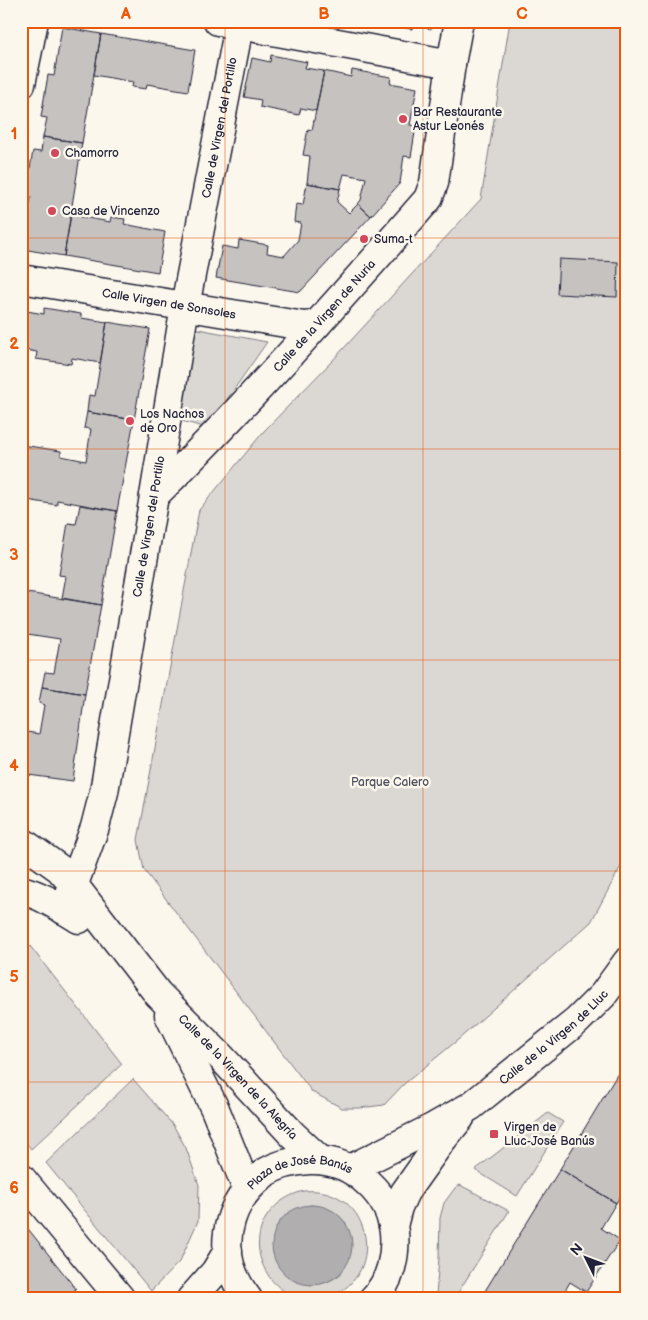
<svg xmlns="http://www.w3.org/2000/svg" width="648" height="1320" viewBox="0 0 648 1320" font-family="'Balsamiq Sans',sans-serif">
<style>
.green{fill:#dbd8d3;stroke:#7e7d87;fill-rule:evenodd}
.water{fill:#b1aeb0;stroke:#787681}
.building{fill:#c6c2c0;stroke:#22223b}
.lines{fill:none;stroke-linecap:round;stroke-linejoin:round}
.minor-casing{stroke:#22223b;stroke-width:31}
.tertiary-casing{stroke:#22223b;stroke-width:31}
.minor{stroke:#fbf7ec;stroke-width:28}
.tertiary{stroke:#fbf7ec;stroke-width:28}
.grid{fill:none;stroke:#e8590c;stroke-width:1;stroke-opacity:0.55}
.poi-dot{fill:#d1495b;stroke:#fbf7ec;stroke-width:2}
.labels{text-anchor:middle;stroke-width:5;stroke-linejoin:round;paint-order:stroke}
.poi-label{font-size:12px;fill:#22223b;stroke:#fbf7ec;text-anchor:start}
.street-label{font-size:12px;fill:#22223b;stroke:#fbf7ec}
.park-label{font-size:12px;fill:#505061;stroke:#fbf7ec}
.neatline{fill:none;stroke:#e8590c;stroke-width:2}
.grid-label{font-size:16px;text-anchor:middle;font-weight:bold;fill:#e8590c}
</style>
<rect width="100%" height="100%" fill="#fbf7ec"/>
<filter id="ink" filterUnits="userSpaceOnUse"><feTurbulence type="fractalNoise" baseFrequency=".02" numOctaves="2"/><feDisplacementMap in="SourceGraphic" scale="10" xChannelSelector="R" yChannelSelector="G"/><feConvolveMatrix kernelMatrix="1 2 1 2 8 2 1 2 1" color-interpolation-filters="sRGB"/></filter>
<g filter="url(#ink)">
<!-- green -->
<path class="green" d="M510 21H627V855L591 922 459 1039 404 1084 384 1105 360 1108H342L312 1092 144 870 138 840 199 510 264 431 333 360 481 199Z
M193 328 267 342 207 428 178 420Z
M30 946 122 1064 31 1149 21 1136V953Z
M133 1079 173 1125 186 1148 199 1185 198 1221 180 1261 151 1291 46 1163Z
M548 1113 563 1122 517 1196 475 1170Z
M460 1185 509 1211 454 1299H440L436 1296 439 1258 440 1218 444 1203 455 1188Z
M304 1191C374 1184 390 1283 323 1298 314 1299 305 1298 296 1296 284 1293 273 1284 267 1273 246 1239 266 1200 304 1191ZM311 1205C329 1208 334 1210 346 1223L341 1274C323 1286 314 1287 293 1280L277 1225C289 1211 294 1209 311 1205Z"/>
<!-- water -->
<path class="water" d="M272 1245a40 40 0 1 1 80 0a40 40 0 1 1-80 0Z"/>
<!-- building -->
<path class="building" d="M368 21H432L431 29 413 25 412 29Z
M62 27 101 34 82 143 43 137 47 118 41 117 48 75 54 76Z
M101 34 195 50 188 91 147 84 146 89 132 87 133 82 94 75Z
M271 55 307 62 305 68 324 71 316 111 301 108 299 115 260 107 261 100 244 97 252 58 270 62Z
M352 70 391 77 390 83 417 88 410 125 416 126 411 157 404 156 400 183 371 216 358 204 361 200 366 178 344 174 340 189 307 183 310 156 303 155 308 129 312 130 324 71 351 77Z
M43 137 82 143 64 256 22 249 31 197H25L33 151 41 152Z
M307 183 340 189 337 202 349 213 358 204 371 216 300 292 216 278 222 246 238 249 239 240 268 245 267 253 284 256 298 240 301 223 294 222 296 204 303 205Z
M71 215 110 222 111 217 125 219 124 224 165 232 158 272 64 256Z
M559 259 618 262 617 297 557 294Z
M44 308 81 314V318L107 322 100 363 72 358 71 364 36 359 37 352 21 349V310L44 314Z
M107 322 150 329 134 420 87 412 89 395 95 396Z
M87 412 134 420 117 511 57 500V505L21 499V450L22 445 61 451V456L86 461 91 429 84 428Z
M80 505 117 511 101 605 62 598 66 576 59 575 68 523 76 524Z
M21 592 101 605 85 694 42 687 45 672 54 673 60 639 21 633Z
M42 687 85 694 73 781 21 774V731L39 734 44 705 39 703Z
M626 1060H627V1186L616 1203 560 1169Z
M560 1169 616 1203 601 1228 620 1240 586 1292 570 1282 560 1299H480Z
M21 1220 76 1289 64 1299H21Z"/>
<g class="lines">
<!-- minor casing -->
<g class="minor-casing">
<g id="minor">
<path d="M218 21 451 64"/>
<path d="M21 84 34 21"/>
<path id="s1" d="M21 279 304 326 317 324"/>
<path id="s2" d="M154 496C250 402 339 300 428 199L434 183 451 64 459 21"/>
<path id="s3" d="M21 841 60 869 73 884 158 994 221 1057 292 1134 320 1160"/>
<path d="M21 890C42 895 61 908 79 919"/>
<path id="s4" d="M64 910 81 865 95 827 104 792 154 496 185 306 240 21"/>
<path d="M169 1015 215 1109 247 1189"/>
<path d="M21 1178 121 1299"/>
</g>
</g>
<!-- tertiary casing -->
<g class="tertiary-casing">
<g id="tertiary">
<path id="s5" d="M350 1169 434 1127 471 1106 577 1021 603 995 627 962"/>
<path d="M393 1226 398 1207 405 1192 442 1140 460 1118"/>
<path d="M191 1299 215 1272 228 1251"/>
<path id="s6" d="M248 1299C240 1289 234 1278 230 1265 222 1235 232 1203 255 1182 258 1179 262 1175 266 1172 279 1164 294 1161 309 1160 332 1159 352 1167 368 1183 382 1196 392 1213 394 1232 396 1255 391 1282 373 1299"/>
</g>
</g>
<!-- minor -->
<use href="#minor" class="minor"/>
<!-- tertiary -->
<use href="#tertiary" class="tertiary"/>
</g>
</g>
<!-- grid -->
<path class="grid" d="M225 21V1299M423 21V1299M21 238H627M21 449H627M21 660H627M21 871H627M21 1082H627"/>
<!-- markers -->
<g class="poi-dot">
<circle cx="403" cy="119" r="5"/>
<circle cx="55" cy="153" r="5"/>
<circle cx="52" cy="211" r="5"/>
<circle cx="364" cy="239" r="5"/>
<circle cx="130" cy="421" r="5"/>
<rect x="489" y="1129" width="10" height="10" rx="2.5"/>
</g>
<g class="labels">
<!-- poi labels -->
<g class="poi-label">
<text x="413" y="116">Bar Restaurante<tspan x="413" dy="14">Astur Leonés</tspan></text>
<text x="65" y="157">Chamorro</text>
<text x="62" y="215">Casa de Vincenzo</text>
<text x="374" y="243">Suma-t</text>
<text x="140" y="418">Los Nachos<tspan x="140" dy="14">de Oro</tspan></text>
<text x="504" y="1131">Virgen de<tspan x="504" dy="14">Lluc-José Banús</tspan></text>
</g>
<!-- street labels -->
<g class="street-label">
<text dy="4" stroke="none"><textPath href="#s4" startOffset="799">Calle de Virgen del Portillo</textPath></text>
<text dy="4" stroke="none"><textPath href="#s1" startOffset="150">Calle Virgen de Sonsoles</textPath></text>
<text dy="4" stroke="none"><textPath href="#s2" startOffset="248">Calle de la Virgen de Nuria</textPath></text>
<text dy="4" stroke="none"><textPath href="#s4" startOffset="394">Calle de Virgen del Portillo</textPath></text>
<text dy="4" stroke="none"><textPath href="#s5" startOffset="244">Calle de la Virgen de Lluc</textPath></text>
<text dy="4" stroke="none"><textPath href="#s3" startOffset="322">Calle de la Virgen de la Alegría</textPath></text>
<text dy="4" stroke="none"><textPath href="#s6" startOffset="178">Plaza de José Banús</textPath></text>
</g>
<!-- park labels -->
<g class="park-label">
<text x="390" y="786">Parque Calero</text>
</g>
</g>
<!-- margin -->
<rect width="648" height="1320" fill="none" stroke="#fbf7ec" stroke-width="55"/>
<!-- north arrow -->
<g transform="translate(586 1258) rotate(312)" stroke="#fbf7ec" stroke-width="4" paint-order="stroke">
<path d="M0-4L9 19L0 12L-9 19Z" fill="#22223b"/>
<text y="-8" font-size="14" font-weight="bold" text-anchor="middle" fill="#22223b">N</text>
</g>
<rect x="28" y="28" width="592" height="1264" class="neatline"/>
<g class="grid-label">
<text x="126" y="19">A</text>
<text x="324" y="19">B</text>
<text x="522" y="19">C</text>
<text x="14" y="139">1</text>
<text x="14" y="349">2</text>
<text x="14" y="560">3</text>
<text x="14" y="771">4</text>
<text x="14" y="982">5</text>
<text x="14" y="1193">6</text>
</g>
</svg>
